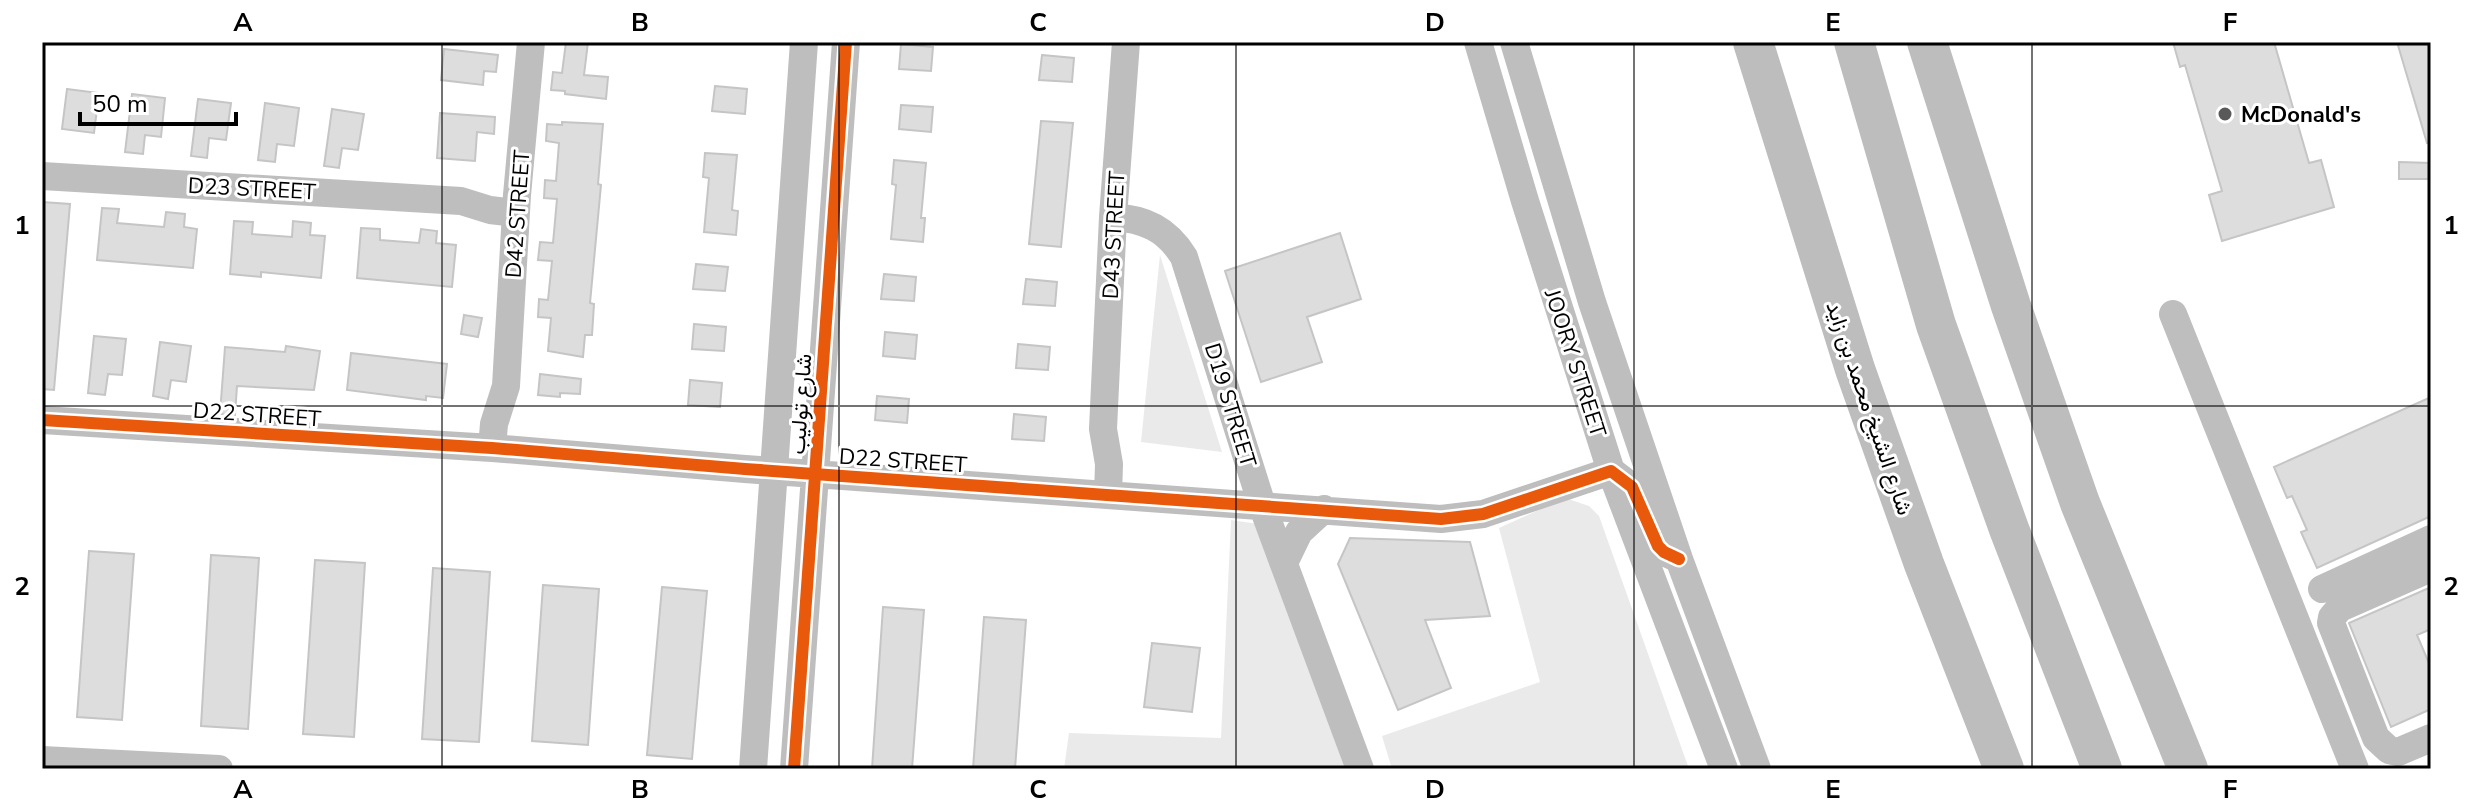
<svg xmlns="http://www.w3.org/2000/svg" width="2473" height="811" viewBox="0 0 2473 811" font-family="'Nunito Sans',Vazirmatn,sans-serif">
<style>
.green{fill:#eaeaea}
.building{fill:#ddd;stroke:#c5c5c5;stroke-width:2}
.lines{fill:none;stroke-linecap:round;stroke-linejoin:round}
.minor{stroke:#bebebe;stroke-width:28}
.highway{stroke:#bdbdbd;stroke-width:40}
.cycleway-casing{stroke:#fff;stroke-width:17}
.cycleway{stroke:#e8590c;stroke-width:12}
.grid{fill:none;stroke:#000;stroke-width:2;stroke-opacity:0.55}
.poi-dot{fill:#595959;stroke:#fff;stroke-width:3}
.labels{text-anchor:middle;stroke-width:6;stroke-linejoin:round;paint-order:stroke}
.poi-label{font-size:22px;font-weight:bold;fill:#000;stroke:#fff;text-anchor:start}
.street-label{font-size:22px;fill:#000;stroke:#fff}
.neatline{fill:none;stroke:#000;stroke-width:3}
.grid-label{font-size:26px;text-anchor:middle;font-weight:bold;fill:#000}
</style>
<rect width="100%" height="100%" fill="#fff"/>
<!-- green -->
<path class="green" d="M1160 255 1222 452 1141 442Z
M1565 498 1589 506 1599 516 1689 769H1392L1382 736 1540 682 1499 528Z
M1231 520 1258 524 1345 769H1064L1069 733 1221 738Z"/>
<!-- building -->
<path class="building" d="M566 42H588L584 75 608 77 606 99 565 94V91L551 90 553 72 562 73Z
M2173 42H2274L2309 163 2321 160 2334 207 2222 241 2209 195 2222 191 2185 65 2180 67Z
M2397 42H2428L2431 54V142L2427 143Z
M901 44 933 47 931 71 899 69Z
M444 49 498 55 496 72 484 71 483 85 441 80Z
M1042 55 1074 58 1072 82 1039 80Z
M715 86 747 89 745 114 712 111Z
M67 89 99 93 94 133 62 129Z
M132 94 165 98 161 137 145 135 143 154 125 152Z
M198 99 231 103 226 140 209 138 207 158 191 156Z
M265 103 299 108 294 146 277 144 275 162 258 160Z
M901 105 933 107 931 132 899 129Z
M332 109 364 114 358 150 342 148 339 168 324 166Z
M440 113 495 117 494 134 477 132 475 161 437 158Z
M1041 121 1073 123 1061 247 1029 244Z
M562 122 603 124 598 184 601 185 590 303 594 304 592 335H585L583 357 548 351 551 318 538 317 539 299 548 300 552 261 538 260 540 242 553 243 557 199 544 198 545 180 556 181 559 143 546 141 547 124 562 125Z
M705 153 737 155 732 210 738 211 736 235 704 232 709 178 703 177Z
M894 160 926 163 921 218H925L923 242 891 239 896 185 892 184Z
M2399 162 2431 163V179H2399Z
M42 202 70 204 54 390 42 389Z
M102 208 119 209 117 223 164 227 166 212 185 214 184 227 197 229 193 268 97 260Z
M234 221 253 222 252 234 292 237 293 221 311 223 310 235 325 236 321 278 261 272V277L230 274Z
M361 228 380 229V240L419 243 421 229 437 231 436 243 456 245 452 287 357 278Z
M1340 233 1361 299 1307 317 1322 362 1261 382 1225 271Z
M696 264 728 267 725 291 693 289Z
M884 274 916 277 914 301 881 299Z
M1026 279 1057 282 1055 306 1023 304Z
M464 315 482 318 478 337 461 334Z
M694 324 726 327 724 351 692 349Z
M885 332 917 335 915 359 883 356Z
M94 336 126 339 122 375 108 374 105 395 88 393Z
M160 342 191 346 186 382 171 380 168 399 153 396Z
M1018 344 1050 347 1048 370 1016 368Z
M286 346 320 351 314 390 237 386 235 415 220 414 225 347 285 352Z
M351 353 447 364 443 398 426 396V400L347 390Z
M540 374 581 379 580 394 560 393V397L538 395Z
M690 380 722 383 720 407 688 405Z
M877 396 909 399 907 423 875 420Z
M2431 397V516L2317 568 2301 532 2307 530 2292 496 2287 498 2274 467Z
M1014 414 1046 417 1044 441 1012 439Z
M1350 538 1470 542 1490 616 1425 620 1451 688 1398 710 1338 564Z
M89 551 134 554 122 720 77 717Z
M211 555 259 558 248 729 201 726Z
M315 560 365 563 354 737 303 734Z
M433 568 490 572 479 742 422 739Z
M543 585 599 589 588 745 532 741Z
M662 587 707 591 692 759 647 755Z
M2431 587V629L2417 635 2431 668V709L2391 727 2349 623Z
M883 607 924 610 912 769H872Z
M984 617 1026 620 1015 769H973Z
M1152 643 1200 648 1192 712 1144 707Z"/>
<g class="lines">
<!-- minor -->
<path class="minor" d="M1478 42 1525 201 1611 471 1724 769
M1514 42 1592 302 1679 559 1757 769
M42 176 461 201 490 210 516 213
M1113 217C1145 219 1167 229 1184 257L1262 505 1360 769
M2173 314 2355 769
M42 420 492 448 745 469 1441 519 1483 514 1611 471 1632 487 1658 546 1664 552 1679 559
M492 448 494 424 506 386 517 195 531 42
M1108 495 1109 464 1103 429 1113 217 1126 42
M1284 563 1299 532 1324 509
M2431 568 2340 608 2332 617 2331 623 2376 738 2389 750 2398 752 2431 738
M2322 589 2431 539
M42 760 219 769
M753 769 804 42
M794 769 846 42"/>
<!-- highway -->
<path class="highway" d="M1753 42 1855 369 1924 564 2004 769
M1854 42 1936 325 2009 529 2102 769
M1927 42 2011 306 2080 503 2188 769"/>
<!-- cycleway casing -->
<g class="cycleway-casing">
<path id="cycleway" d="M42 420 492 448 745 469 1441 519 1483 514 1611 471 1632 487 1658 546 1664 552 1679 559
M794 769 846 42"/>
</g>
<!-- cycleway -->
<use href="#cycleway" class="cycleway"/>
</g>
<!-- grid -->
<path class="grid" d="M442 42V769M839 42V769M1236 42V769M1634 42V769M2032 42V769M42 406H2431"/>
<!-- markers -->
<circle class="poi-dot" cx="2225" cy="114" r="8"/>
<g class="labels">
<!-- poi labels -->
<g class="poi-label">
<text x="2241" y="122">McDonald's</text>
</g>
<!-- street labels -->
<g class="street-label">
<text transform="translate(252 188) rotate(3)" y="8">D23 STREET</text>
<text transform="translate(517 214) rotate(-86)" y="8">D42 STREET</text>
<text transform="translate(1113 235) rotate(-87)" y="8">D43 STREET</text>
<text transform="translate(1576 363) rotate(72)" y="8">JOORY STREET</text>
<text transform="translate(800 404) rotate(-86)" y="8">شارع توليب</text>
<text transform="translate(1231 405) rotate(73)" y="8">D19 STREET</text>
<text transform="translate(1870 408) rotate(71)" y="8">شارع الشيخ محمد بن زايد</text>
<text transform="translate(257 414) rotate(4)" y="8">D22 STREET</text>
<text transform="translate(903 460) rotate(4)" y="8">D22 STREET</text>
</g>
</g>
<!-- border -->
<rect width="2473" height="811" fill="none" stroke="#ffffff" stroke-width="88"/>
<!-- scale -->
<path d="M80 112v12h156v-12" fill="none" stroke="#000000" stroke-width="4"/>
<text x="92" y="112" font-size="24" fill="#000000" stroke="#ffffff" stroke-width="6" paint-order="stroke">50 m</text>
<rect x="44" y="44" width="2385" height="723" class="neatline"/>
<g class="grid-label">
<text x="243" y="31">A</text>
<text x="640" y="31">B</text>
<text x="1038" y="31">C</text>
<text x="1435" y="31">D</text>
<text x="1833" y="31">E</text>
<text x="2230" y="31">F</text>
<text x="22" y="234">1</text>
<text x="2451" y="234">1</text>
<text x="22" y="595">2</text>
<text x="2451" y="595">2</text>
<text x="243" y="798">A</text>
<text x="640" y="798">B</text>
<text x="1038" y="798">C</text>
<text x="1435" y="798">D</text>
<text x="1833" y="798">E</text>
<text x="2230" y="798">F</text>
</g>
</svg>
